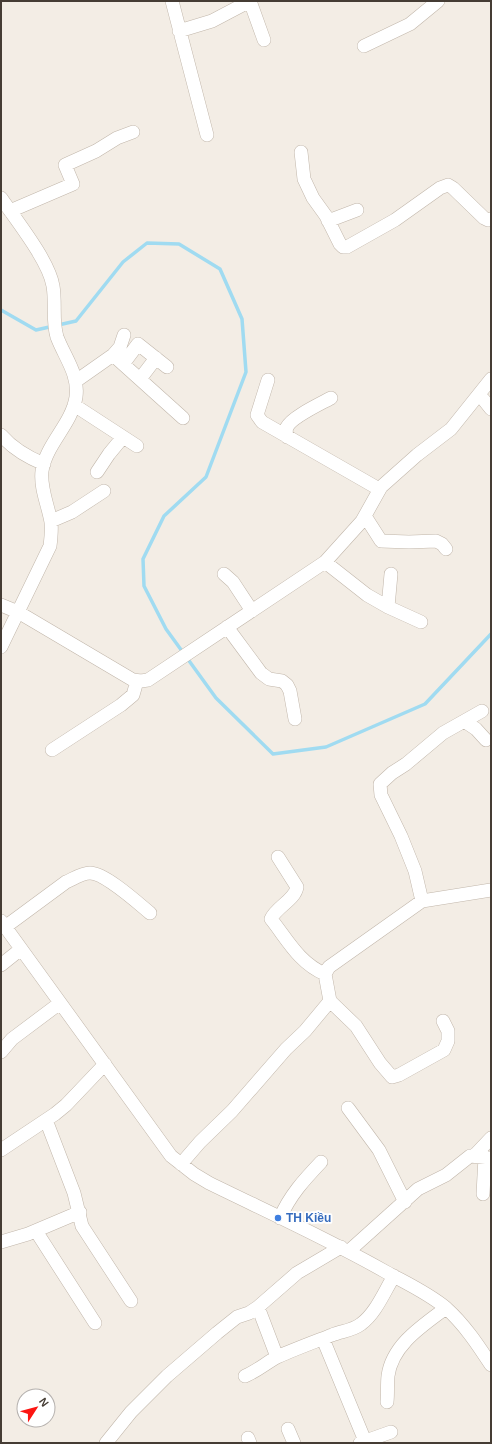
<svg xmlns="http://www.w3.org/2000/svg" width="492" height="1444" viewBox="0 0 492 1444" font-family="Arial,sans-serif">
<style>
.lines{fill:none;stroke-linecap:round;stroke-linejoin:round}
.stream{stroke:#a0dbf1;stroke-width:3.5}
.minor-casing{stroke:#c1b6aa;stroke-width:14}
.minor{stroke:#fff;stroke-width:13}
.shop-dot{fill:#3f7fe0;stroke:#fff;stroke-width:1.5}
.labels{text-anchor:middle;stroke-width:3.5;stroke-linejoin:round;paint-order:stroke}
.shop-label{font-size:12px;font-weight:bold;fill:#366cbe;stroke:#fff;text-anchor:start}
</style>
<rect width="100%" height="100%" fill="#f3ede5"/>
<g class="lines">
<!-- stream -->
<path class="stream" d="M1 310 36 330 76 321 123 262 147 243 179 244 220 269 242 319 246 372 206 477 164 516 143 559 144 586 166 629 216 698 273 754 326 747 425 704 491 634"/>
<!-- minor casing -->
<g class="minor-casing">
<path id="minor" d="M172 1 207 135
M250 1 264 40
M179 31 212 21 250 1
M364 46 410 24 438 1
M301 152 304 179 313 198 326 216 340 244 343 247H347L395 220 440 188 448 185 453 188 484 218 488 220 491 219
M1 198C16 220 49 261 53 286 56 303 52 321 57 337 65 358 79 374 76 397 72 424 46 444 42 471 40 488 48 505 51 522 52 530 51 538 50 546L1 647
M10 211 73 184 65 165 96 151 117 138 133 132
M328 221 357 210
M113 355 183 418
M123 364 138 344 167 367
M140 379 156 358
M268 380 257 415 262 422 379 489
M76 381 113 355 120 347 124 335
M479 394 491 409
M74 405 137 446
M1 435C13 449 27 457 44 464
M287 437C286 433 286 430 287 427 292 417 320 404 331 398
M97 472 109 454 123 437
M365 516 381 541 409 542 436 541 442 544 446 549
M51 521 72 512 104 491
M325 562 367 595 388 607 421 622
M224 574 233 582 252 611
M1 605 18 612 133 680 141 681 148 680 325 562 362 521 381 487 417 455 451 429 491 379
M388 607 391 574
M227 627 261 673 269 679 282 681 287 685 290 691 295 719
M464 721 476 729 486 740
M52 750 121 705 133 695 137 681
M278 857 297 887C295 900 276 907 271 919 287 939 299 963 325 974
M422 901 415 871 401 836 381 795 380 784 392 773 406 764 443 733 482 711
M1 921 171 1156 194 1174 209 1183C268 1212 328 1239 386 1272 406 1283 428 1293 446 1308 464 1324 478 1345 491 1365
M5 927 66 882C73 879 82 873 90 873 105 873 138 903 150 913
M1 965 21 949
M330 1001 356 1026 380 1063 392 1077 399 1075 444 1050 448 1041V1031L443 1021
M1 1052 12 1039 60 1003
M348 1108 379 1150 405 1202
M46 1120 74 1193 82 1226 131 1301
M1 1150 55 1114 66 1105 105 1064
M474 1156 491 1138
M181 1164 200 1142 232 1111 286 1049 305 1031 330 1001 325 974 329 967 422 901 491 890
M483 1194 485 1157
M280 1218C290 1195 304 1180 321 1162
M36 1231 95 1323
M1 1242 28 1234 80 1212
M349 1251 418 1189 446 1175 470 1156 491 1158
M258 1307 277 1357C295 1349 314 1342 332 1335 341 1331 352 1331 361 1324 376 1313 384 1292 394 1276
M323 1339 365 1441
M245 1376C257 1371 266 1363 277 1357
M387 1402C388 1393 387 1385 388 1376 392 1345 422 1326 446 1308
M288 1429 294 1443
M248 1438 250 1443
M106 1443 131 1412 167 1376 217 1333 237 1317 249 1313 258 1307 297 1273 341 1247
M360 1443 391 1432"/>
</g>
<!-- minor -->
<use href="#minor" class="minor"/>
</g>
<!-- markers -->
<circle class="shop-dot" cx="278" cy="1218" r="4"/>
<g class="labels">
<!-- shop labels -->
<g class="shop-label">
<text x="286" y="1222">TH Kiều</text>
</g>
</g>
<!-- border -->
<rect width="492" height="1444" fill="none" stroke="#453c34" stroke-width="4"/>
<!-- north arrow -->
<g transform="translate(36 1408) rotate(54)"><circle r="19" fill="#ffffff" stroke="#b5b1ae"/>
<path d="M0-3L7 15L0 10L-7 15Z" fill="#fc1512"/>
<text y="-6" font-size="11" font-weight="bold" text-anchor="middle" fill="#453c34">N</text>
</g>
</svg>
